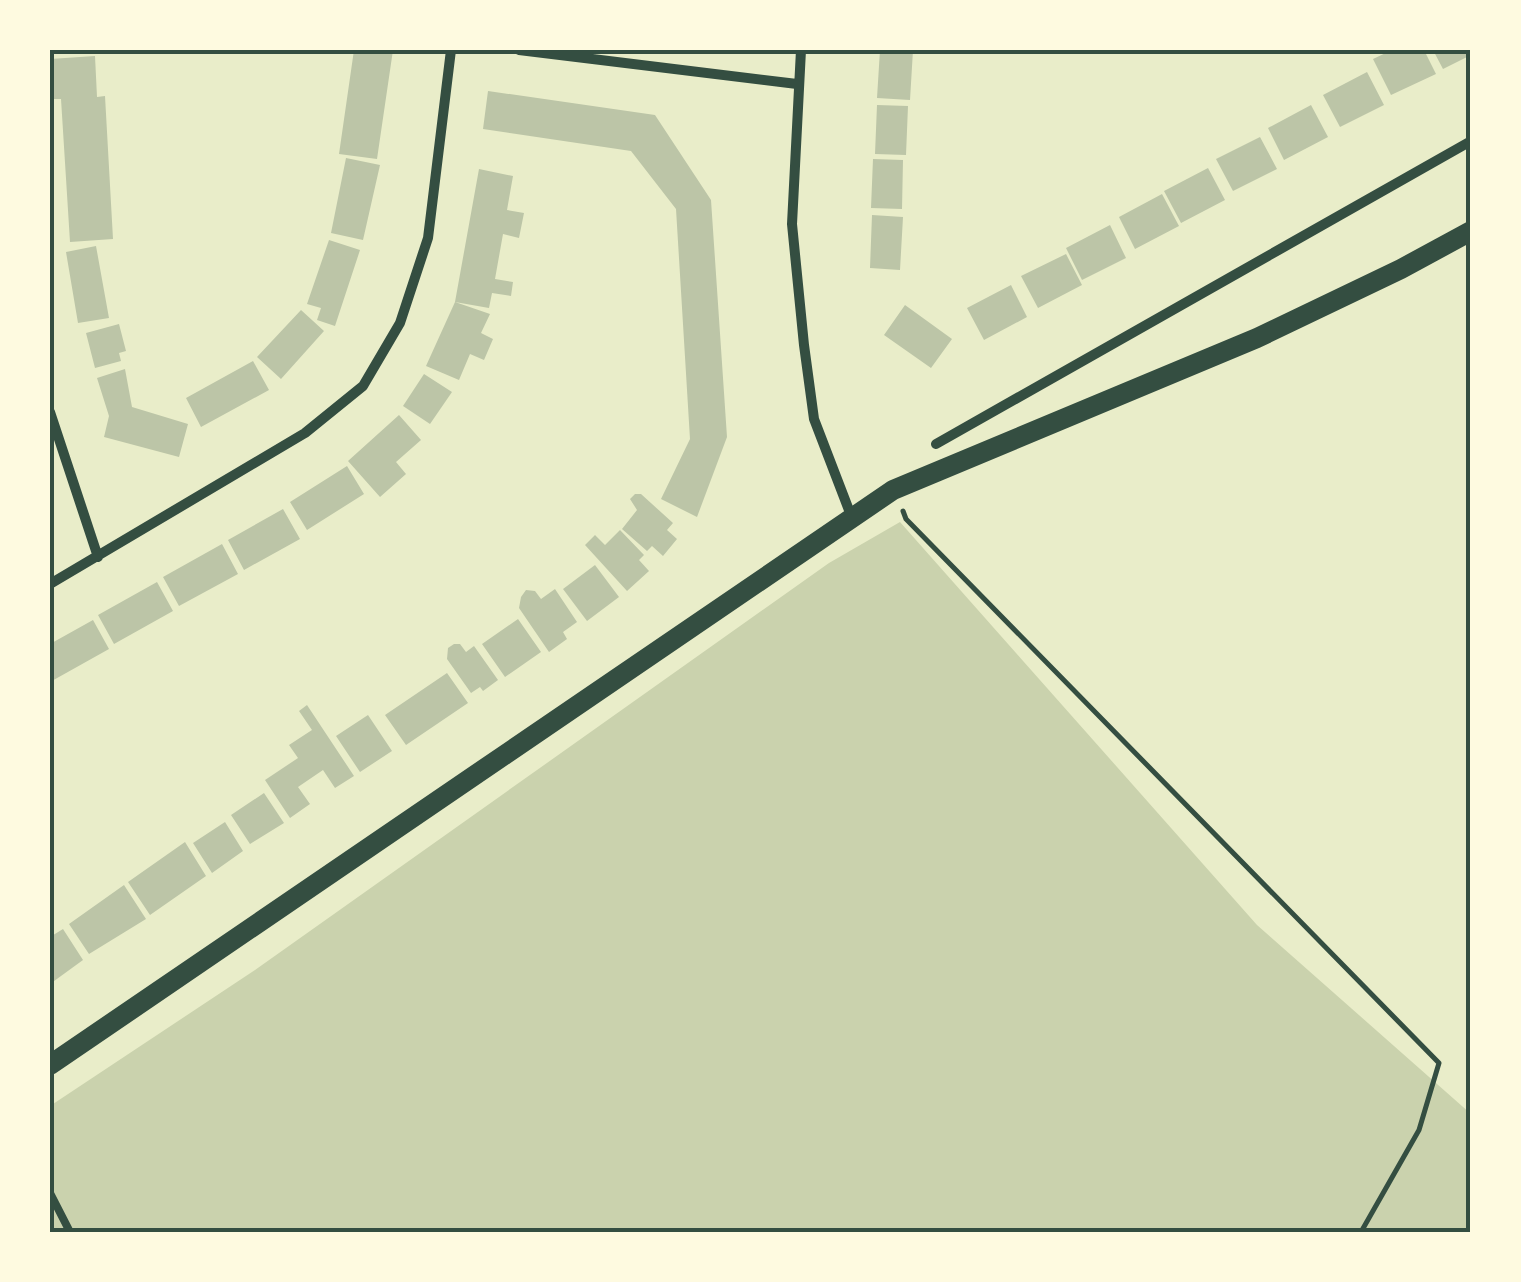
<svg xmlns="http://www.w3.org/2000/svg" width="1521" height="1282" viewBox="0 0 1521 1282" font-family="'Fira Sans',sans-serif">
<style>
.green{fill:#cad2ad}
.building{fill:#bcc5a7}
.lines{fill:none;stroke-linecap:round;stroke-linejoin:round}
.path{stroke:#344e41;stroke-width:5}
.service{stroke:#344e41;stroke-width:8}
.minor{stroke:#344e41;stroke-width:10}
.secondary{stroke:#344e41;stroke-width:20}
.neatline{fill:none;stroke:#344e41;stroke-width:4}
</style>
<rect width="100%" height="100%" fill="#e9edc9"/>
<!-- green -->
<path class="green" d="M900 522 1257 925 1471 1114V1232H50V1106L255 970 829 563Z"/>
<!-- building -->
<path class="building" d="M354 50H393L377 159 339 154Z
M880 50H913L910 100 877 98Z
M1392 50H1424L1436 74 1391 95 1373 59Z
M1433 50H1471V55L1443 69Z
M95 56 97 97 105 96 113 239 70 242 61 99H52L50 59Z
M1367 72 1384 105 1340 127 1323 95Z
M488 91 655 115 711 200 727 437 697 517 661 499 690 439 676 209 631 151 483 129Z
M877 105 908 106 906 155 875 154Z
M1311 105 1328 137 1284 160 1268 128Z
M1260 137 1277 169 1233 191 1216 159Z
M346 158 380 165 363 240 331 233Z
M873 159 903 160 902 209 871 208Z
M1208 168 1225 200 1181 223 1164 191Z
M479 169 513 176 507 210 524 213 519 238 503 234 495 279 513 282 511 296 492 293 489 308 455 302 490 314 481 333 493 339 484 360 470 354 459 380 426 366 455 302Z
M1162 194 1179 226 1135 249 1119 217Z
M872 215 903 217 900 270 870 268Z
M1110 225 1126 258 1082 280 1066 248Z
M329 240 360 250 335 326 317 320 321 308 307 304Z
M96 246 109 318 78 323 66 252Z
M1066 254 1082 285 1038 308 1021 276Z
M1011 285 1027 317 984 340 967 308Z
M905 305 952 339 931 368 884 335Z
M301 310 324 331 281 379 257 357Z
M119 324 126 351 119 353 121 361 95 368 86 333Z
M253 361 269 390 201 427 186 398Z
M125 369 132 407 188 424 179 457 104 437 109 416 97 378Z
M424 374 452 392 430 424 403 406Z
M399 415 421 440 396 462 406 474 380 497 348 461Z
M347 466 364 494 307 530 290 502Z
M635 494H641L673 523 667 530 677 539 663 556 652 546 647 551 622 529 637 510 630 499Z
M283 509 300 539 244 570 228 540Z
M620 530 644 555 639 560 649 571 627 591 585 545 595 535 605 545Z
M222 544 238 574 179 606 163 577Z
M595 565 619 597 587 621 563 589Z
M157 582 173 611 114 644 98 615Z
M555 589 577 622 563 632 567 639 549 652 519 608 521 597 526 590 535 591 541 599Z
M518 619 541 652 505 677 482 644Z
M93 620 109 649 50 682V644Z
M454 644H460L466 652 474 646 498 680 483 691 480 687 471 693 447 659 448 648Z
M447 673 468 703 406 745 385 715Z
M307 705 354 776 335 788 323 770 298 787 310 804 290 818 265 780 298 758 289 745 312 730 299 711Z
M368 715 392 751 360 772 336 736Z
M264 793 284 823 250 844 231 815Z
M225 822 243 851 212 873 193 843Z
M185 842 206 876 150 915 128 882Z
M124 885 146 919 89 954 69 924Z
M63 929 83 960 50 984V937Z"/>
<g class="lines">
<!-- path -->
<path class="path" d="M903 511 906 519 1439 1063 1419 1130 1361 1232"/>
<!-- service -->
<path class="service" d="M50 1193 70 1232"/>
<!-- minor -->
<path class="minor" d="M519 50 797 84
M801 50 792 224 804 345 814 419 852 518
M50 412 98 557
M936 444 1471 141
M50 584 305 433 363 386 400 323 428 238 451 50"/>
<!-- secondary -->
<path class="secondary" d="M50 1065 893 490 1257 338 1401 269 1471 231"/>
</g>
<!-- border -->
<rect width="1521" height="1282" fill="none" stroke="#fefae0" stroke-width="105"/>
<rect x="52" y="52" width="1416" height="1178" class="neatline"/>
</svg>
